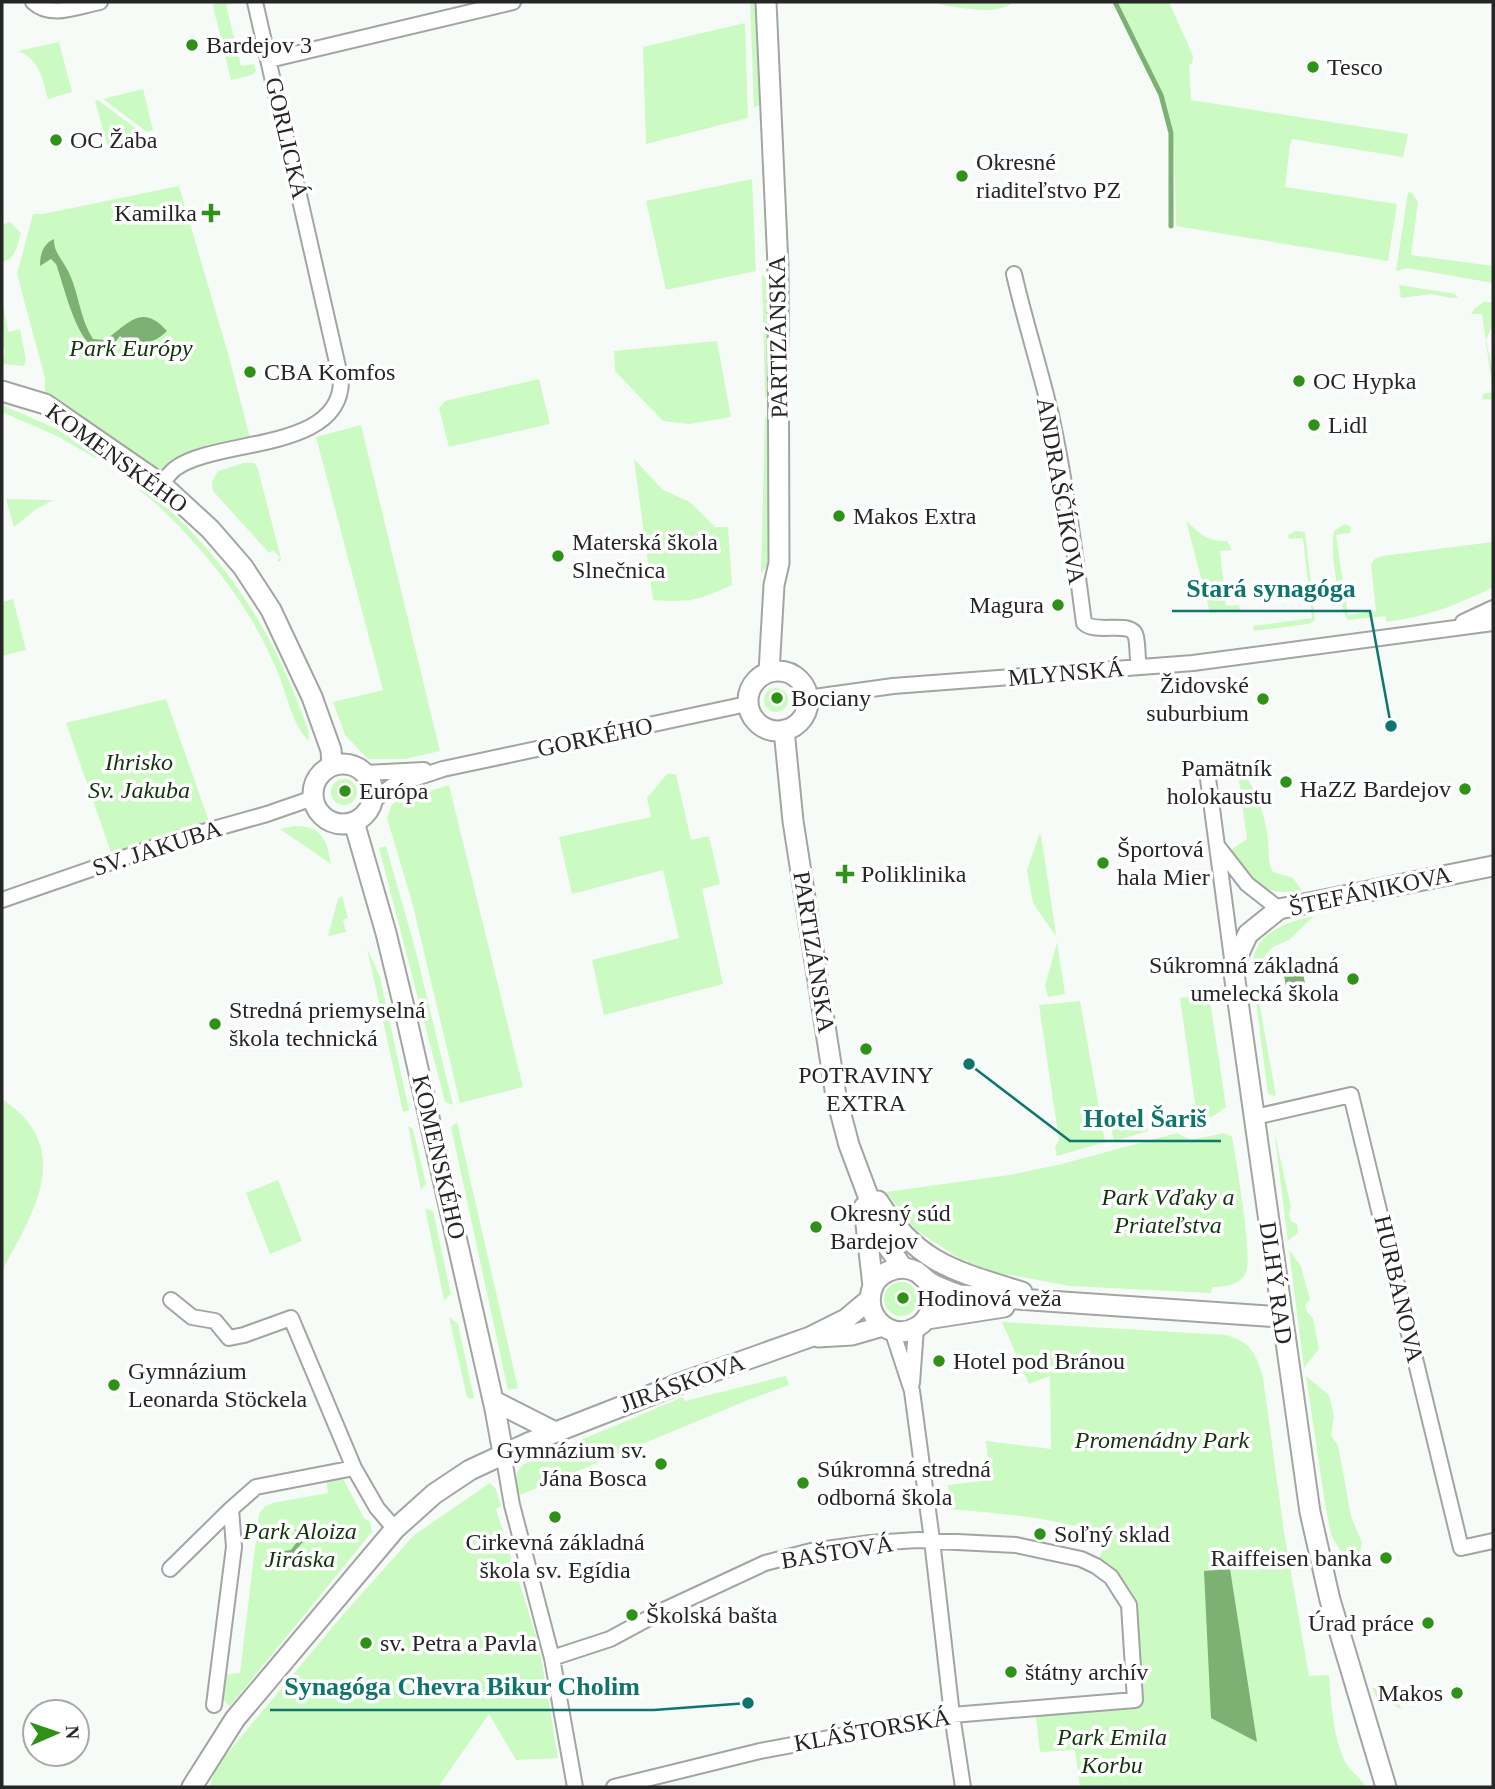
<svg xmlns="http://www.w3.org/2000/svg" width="1495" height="1789" viewBox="0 0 1495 1789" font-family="'Times New Roman',serif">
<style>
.green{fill:#cbfac2}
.water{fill:#7cb173}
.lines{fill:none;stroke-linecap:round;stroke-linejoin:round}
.stream{stroke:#7cb173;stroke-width:5}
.street-casing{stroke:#a2a5a2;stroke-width:18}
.secondary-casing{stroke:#a2a5a2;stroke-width:23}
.street{stroke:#fff;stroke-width:14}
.secondary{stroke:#fff;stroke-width:19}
.poi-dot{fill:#2d9215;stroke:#fff;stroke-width:2.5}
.labels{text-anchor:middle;stroke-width:7;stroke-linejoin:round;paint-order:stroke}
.poi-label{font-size:24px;fill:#252625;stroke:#fff;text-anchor:start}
.street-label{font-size:24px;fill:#252625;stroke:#fff}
.park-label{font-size:24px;font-style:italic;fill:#12360b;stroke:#fff}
.leader{fill:none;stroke:#0f766e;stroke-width:2.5}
.callout-dot{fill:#0f766e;stroke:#fff;stroke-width:2.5}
.callout-label{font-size:26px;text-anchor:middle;font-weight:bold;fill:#0f766e;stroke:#fff;stroke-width:7;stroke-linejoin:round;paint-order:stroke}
</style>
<rect width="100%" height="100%" fill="#f7fbf7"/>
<!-- green -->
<path class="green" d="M214 2H236L226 5 241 66 254 64 256 71 252 75 231 80 213 6Z
M750 2H758L762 100 759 105 754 108Z
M938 2H1014C995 17 960 7 937 4Z
M1118 2H1169L1193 56 1192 64H1189L1191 100 1408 134 1403 157 1292 139 1290 145 1285 187 1397 204 1388 261 1176 226 1174 133 1163 94Z
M745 23 748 118 646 144 643 47Z
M59 42 72 92 48 99C42 77 40 60 18 51Z
M143 89 153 130 147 132 103 99Z
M98 100 151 140 109 151 95 101Z
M752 179 756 271 666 290 646 201Z
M179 186 229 357 252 445 202 457 161 484 45 404V378L17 274 33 214H43Z
M1408 192 1412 193 1418 202 1411 255 1493 266V283L1408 268 1396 271Z
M10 222 21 233C17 246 16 259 2 262V225Z
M762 275 765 277 770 287V389L765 398Z
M1399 285 1455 294 1458 297 1451 298 1432 294 1401 298Z
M2 299 8 332 20 329 26 360 24 366 2 364 5 350 2 348Z
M1484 302H1493V324L1486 340 1493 372V400L1482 399 1483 394 1493 392 1482 314H1471L1474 309Z
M717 341 731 417 689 424 663 421 615 371 614 351Z
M539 379 550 424 449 447 439 408 445 401Z
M2 405 55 428 102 457 95 458 57 436 2 412Z
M765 416 770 423 768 550 767 566 761 573Z
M361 425 440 751 405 759H368L345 735 333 702 383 690 316 437Z
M634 459 663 490 690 502 715 527H728L732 585C699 600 690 603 653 600Z
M244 463H254L257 466 280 554 281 560 279 562 277 561 280 557 273 550 269 553 213 491 212 481 218 471Z
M142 489C158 495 171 512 183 523 236 577 269 630 297 700 301 712 310 729 309 740 295 733 285 689 278 673 258 624 232 586 197 546 179 526 161 506 139 490Z
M6 499 53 500 35 510 14 527Z
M1186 520C1199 534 1208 542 1227 541L1232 550 1220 551 1226 606 1239 605 1240 610 1210 613Z
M1345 524 1351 527 1350 533 1336 535 1348 615 1376 611 1371 565 1375 559 1382 556 1493 542V587C1458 605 1426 617 1386 622V616L1348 620C1339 609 1328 543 1335 530Z
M1296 531 1305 532 1315 620 1308 624 1254 631 1253 626 1312 618 1303 538 1289 539 1288 535Z
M13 599 26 650 2 656V602Z
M764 700a12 12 0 1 1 24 0a12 12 0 1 1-24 0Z
M166 699 212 830 114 861 66 723Z
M1238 773 1246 776C1257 793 1264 813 1267 833 1270 846 1266 860 1273 872L1293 878 1302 891C1278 895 1257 890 1242 869 1237 862 1232 857 1232 849L1247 839Z
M667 774H676L691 840 709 836 720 884 702 889 723 984 604 1015 592 960 679 938 663 870 572 894 559 837 651 817 647 798Z
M331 792a13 13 0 1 1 26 0a13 13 0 1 1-26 0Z
M449 785 523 1087 460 1103 412 902 387 818 391 806 396 801Z
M295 826C322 826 327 840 331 864L280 829Z
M1039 835H1041L1056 934 1055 935 1033 903 1027 870Z
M386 846 416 952 453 1105 445 1102 379 848Z
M342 896 348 918 343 920 346 932 328 936 338 899Z
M1314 916 1289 940 1273 947 1265 955 1260 969 1253 976C1248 936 1281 923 1314 916Z
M1057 942 1065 994 1048 997 1045 986Z
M367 948 380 977 409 1110 403 1112Z
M1254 987 1257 990 1276 1096 1268 1094Z
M1209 994 1226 1107 1212 1117 1197 1116 1180 998Z
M1080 1001 1105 1142 1057 1156 1055 1147 1059 1140 1039 1005Z
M2 1099C76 1148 34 1211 2 1271Z
M457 1122 518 1388 508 1390 451 1127Z
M1146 1123 1148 1131 1114 1141 1111 1129Z
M408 1126 413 1129 426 1184 421 1190Z
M1274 1130 1291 1207 1289 1214 1291 1221 1297 1224 1298 1233 1288 1241Z
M1177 1133 1191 1140 1224 1133 1232 1137C1236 1161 1253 1256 1246 1273 1240 1285 1224 1287 1212 1287L1211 1293 1070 1286 967 1267 968 1261 960 1259 916 1230 886 1192 1009 1175 1058 1165Z
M278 1180 302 1241 270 1254 246 1193Z
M425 1208 433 1211 451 1294 444 1300Z
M1289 1250 1301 1266 1310 1300 1305 1305 1307 1312 1313 1318 1319 1349 1304 1368Z
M884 1299a17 17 0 1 1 34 0a17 17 0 1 1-34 0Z
M449 1317 458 1324 474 1398 470 1399 467 1397Z
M1002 1322 1226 1335C1252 1343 1256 1353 1263 1378L1284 1532 1309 1676 1329 1675C1331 1703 1333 1736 1345 1762 1350 1771 1361 1778 1366 1787H1080L1075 1750 1040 1752 1035 1707 1135 1699 1128 1605 1096 1566 1108 1536C1057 1517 1003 1514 949 1509L948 1485 990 1480 986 1441 1051 1449 1050 1376 1029 1384Z
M786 1376 789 1385 748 1400 520 1495C516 1483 513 1473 524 1464L683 1397 685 1401Z
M1306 1376 1329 1395 1334 1416 1331 1436 1338 1445 1351 1516 1362 1543 1360 1553 1344 1557 1331 1535 1325 1503Z
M339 1476 343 1479 364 1518 370 1522 372 1532 230 1706C218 1698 222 1688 224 1675L240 1673 259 1514 264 1507 272 1503 328 1493 326 1479Z
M490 1483 496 1489 501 1506 496 1509 539 1645 558 1758 516 1760 489 1714 438 1787H210L215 1768 341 1617 414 1535Z
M1395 1687 1401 1709 1376 1696 1372 1688Z"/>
<!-- water -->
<path class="water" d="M54 239C53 251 62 259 67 269 79 291 79 317 93 339L105 340C128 325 141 302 167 331 153 345 137 347 120 336 85 385 65 287 56 264L51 259 40 266C40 254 43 244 54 239Z
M1302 966 1305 984 1286 987 1283 969Z
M304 1527 314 1532 313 1540 302 1543 295 1551V1559H287L284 1556V1551L291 1550 297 1542 295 1530Z
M1230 1569 1257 1742 1211 1718 1204 1571Z"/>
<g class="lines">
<!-- stream -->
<path class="stream" d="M1115 2 1161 95 1171 133V226"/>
<!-- street casing -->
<g class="street-casing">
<path id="street" d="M33 2C51 19 78 6 100 2
M269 60 513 2
M1014 274C1025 322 1040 368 1051 415 1066 484 1075 554 1084 623 1097 635 1133 619 1136 637 1138 646 1137 657 1139 666
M161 484C166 479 170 472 176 468 218 438 342 452 341 380L255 2
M1463 622 1493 608
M807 698 893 686 1193 663 1493 623
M1207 771 1233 966
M365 773 424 770
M372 802 392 786 443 769 747 704
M1219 848 1247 884 1279 909
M2 900 178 839 267 814 313 798
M1255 1117 1351 1095 1461 1548 1493 1541
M171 1300 192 1317 215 1321 229 1338 244 1335 291 1318 354 1468 377 1508 395 1529
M892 1330 912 1391 932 1540 952 1715 963 1787
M912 1383 916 1328
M503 1453 512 1505 552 1658 575 1787
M170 1569 231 1509
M552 1658 610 1639 664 1610 765 1563 811 1551 870 1543 918 1540 1016 1545 1081 1559 1096 1566 1111 1577 1129 1605 1135 1700 952 1715 760 1751 614 1787
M214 1705 234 1547 231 1509 256 1487 354 1468"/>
</g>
<!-- secondary casing -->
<g class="secondary-casing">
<path id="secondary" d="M766 2 778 266 779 563 774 585 769 672
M2 391 45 404 161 484 210 529 243 567 271 610 312 697 331 750 332 765
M748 701a30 30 0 1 1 60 0a30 30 0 1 1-60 0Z
M784 730 793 821 836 1096 849 1145 886 1244 903 1268
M313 794a30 30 0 1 1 60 0a30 30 0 1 1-60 0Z
M354 822 386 933 404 1007 495 1409 503 1453
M878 1201C918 1264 955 1271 1022 1292
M864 1207 873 1286
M927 1281C949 1322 895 1352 874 1315 869 1306 869 1294 874 1284 882 1270 902 1264 917 1272 921 1275 925 1279 929 1282 938 1288 949 1291 959 1295L1281 1317
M927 1319 1004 1307
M818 1337 852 1335 883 1326
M494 1401 555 1432
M192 1787 235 1719 395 1529 434 1494 470 1470 528 1443 689 1380 810 1337 846 1319 870 1299
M1386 1787 1330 1600 1310 1512 1233 966 1248 934 1279 909 1493 866"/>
</g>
<!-- street -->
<use href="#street" class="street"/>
<!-- secondary -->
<use href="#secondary" class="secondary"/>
</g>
<!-- markers -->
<g class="poi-dot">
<circle cx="192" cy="45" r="7"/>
<circle cx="1313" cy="67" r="7"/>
<circle cx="56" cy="140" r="7"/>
<circle cx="962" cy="176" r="7"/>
<path d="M207.5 202.5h7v7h7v7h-7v7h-7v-7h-7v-7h7z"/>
<circle cx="250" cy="372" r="7"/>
<circle cx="1299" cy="381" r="7"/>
<circle cx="1314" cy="425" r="7"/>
<circle cx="839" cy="516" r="7"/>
<circle cx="558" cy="556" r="7"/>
<circle cx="1058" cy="605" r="7"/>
<circle cx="777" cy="698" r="7"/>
<circle cx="1263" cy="699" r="7"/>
<circle cx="1286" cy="782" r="7"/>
<circle cx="1465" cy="789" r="7"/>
<circle cx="345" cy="791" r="7"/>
<circle cx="1103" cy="863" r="7"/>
<path d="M841.5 863.5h7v7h7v7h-7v7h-7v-7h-7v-7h7z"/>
<circle cx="1353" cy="979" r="7"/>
<circle cx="215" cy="1024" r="7"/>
<circle cx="866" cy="1049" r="7"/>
<circle cx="816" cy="1227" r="7"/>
<circle cx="903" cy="1298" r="7"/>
<circle cx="939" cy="1361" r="7"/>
<circle cx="114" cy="1385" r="7"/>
<circle cx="661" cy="1464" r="7"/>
<circle cx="803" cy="1483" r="7"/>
<circle cx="555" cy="1517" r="7"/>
<circle cx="1040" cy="1534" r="7"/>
<circle cx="1386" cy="1558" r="7"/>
<circle cx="632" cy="1615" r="7"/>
<circle cx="1428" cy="1623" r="7"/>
<circle cx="366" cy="1643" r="7"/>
<circle cx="1011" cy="1672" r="7"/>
<circle cx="1457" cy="1693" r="7"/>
</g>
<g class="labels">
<!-- poi labels -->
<g class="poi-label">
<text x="206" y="53">Bardejov 3</text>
<text x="1327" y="75">Tesco</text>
<text x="70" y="148">OC Žaba</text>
<text x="976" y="170">Okresné<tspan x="976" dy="28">riaditeľstvo PZ</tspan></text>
<text x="197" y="221" text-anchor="end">Kamilka</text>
<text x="264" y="380">CBA Komfos</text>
<text x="1313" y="389">OC Hypka</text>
<text x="1328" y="433">Lidl</text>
<text x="853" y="524">Makos Extra</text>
<text x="572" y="550">Materská škola<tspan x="572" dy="28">Slnečnica</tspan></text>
<text x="1044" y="613" text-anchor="end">Magura</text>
<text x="1249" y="693" text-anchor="end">Židovské<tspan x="1249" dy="28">suburbium</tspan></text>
<text x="791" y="706">Bociany</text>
<text x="1272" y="776" text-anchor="end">Pamätník<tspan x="1272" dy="28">holokaustu</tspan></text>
<text x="1451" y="797" text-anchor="end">HaZZ Bardejov</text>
<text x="359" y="799">Európa</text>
<text x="1117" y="857">Športová<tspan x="1117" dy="28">hala Mier</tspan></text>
<text x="861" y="882">Poliklinika</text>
<text x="1339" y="973" text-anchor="end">Súkromná základná<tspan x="1339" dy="28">umelecká škola</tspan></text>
<text x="229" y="1018">Stredná priemyselná<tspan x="229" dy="28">škola technická</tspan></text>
<text x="866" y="1083" text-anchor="middle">POTRAVINY<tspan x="866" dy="28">EXTRA</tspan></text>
<text x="830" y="1221">Okresný súd<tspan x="830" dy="28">Bardejov</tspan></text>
<text x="917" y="1306">Hodinová veža</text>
<text x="953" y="1369">Hotel pod Bránou</text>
<text x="128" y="1379">Gymnázium<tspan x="128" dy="28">Leonarda Stöckela</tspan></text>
<text x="647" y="1458" text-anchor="end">Gymnázium sv.<tspan x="647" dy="28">Jána Bosca</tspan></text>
<text x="817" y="1477">Súkromná stredná<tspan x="817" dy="28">odborná škola</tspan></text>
<text x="1054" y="1542">Soľný sklad</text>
<text x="555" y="1550" text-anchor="middle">Cirkevná základná<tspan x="555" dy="28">škola sv. Egídia</tspan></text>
<text x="1372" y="1566" text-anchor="end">Raiffeisen banka</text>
<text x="646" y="1623">Školská bašta</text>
<text x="1414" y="1631" text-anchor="end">Úrad práce</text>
<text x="380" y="1651">sv. Petra a Pavla</text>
<text x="1025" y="1680">štátny archív</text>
<text x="1443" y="1701" text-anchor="end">Makos</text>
</g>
<!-- street labels -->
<g class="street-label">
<text transform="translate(287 138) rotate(77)" y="8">GORLICKÁ</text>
<text transform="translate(778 337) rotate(-91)" y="8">PARTIZÁNSKA</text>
<text transform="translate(117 458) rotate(36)" y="8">KOMENSKÉHO</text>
<text transform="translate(1061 491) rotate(80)" y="8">ANDRAŠČÍKOVA</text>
<text transform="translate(1066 673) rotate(-5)" y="8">MLYNSKÁ</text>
<text transform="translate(595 737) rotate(-12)" y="8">GORKÉHO</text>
<text transform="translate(157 848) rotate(-18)" y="8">SV. JAKUBA</text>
<text transform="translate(1370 891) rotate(-12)" y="8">ŠTEFÁNIKOVA</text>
<text transform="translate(814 952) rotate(81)" y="8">PARTIZÁNSKA</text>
<text transform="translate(439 1157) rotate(77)" y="8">KOMENSKÉHO</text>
<text transform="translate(1276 1283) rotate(82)" y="8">DLHÝ RAD</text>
<text transform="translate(1399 1289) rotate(77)" y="8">HURBANOVA</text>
<text transform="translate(682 1383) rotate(-20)" y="8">JIRÁSKOVA</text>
<text transform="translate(837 1552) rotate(-9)" y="8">BAŠTOVÁ</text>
<text transform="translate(872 1730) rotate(-10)" y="8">KLÁŠTORSKÁ</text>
</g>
<!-- park labels -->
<g class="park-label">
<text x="131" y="356">Park Európy</text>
<text x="139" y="770">Ihrisko<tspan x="139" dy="28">Sv. Jakuba</tspan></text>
<text x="1168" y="1205">Park Vďaky a<tspan x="1168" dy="28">Priateľstva</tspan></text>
<text x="1162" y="1448">Promenádny Park</text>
<text x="300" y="1539">Park Aloiza<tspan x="300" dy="28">Jiráska</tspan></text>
<text x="1112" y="1745">Park Emila<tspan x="1112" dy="28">Korbu</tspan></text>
</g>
</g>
<!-- callouts -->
<path class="leader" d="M1391 726L1370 611H1172M969 1064L1070 1141H1221M748 1703L654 1710H270"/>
<g class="callout-dot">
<circle cx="1391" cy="726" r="7"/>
<circle cx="969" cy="1064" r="7"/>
<circle cx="748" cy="1703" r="7"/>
</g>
<g class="callout-label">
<text x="1271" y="597">Stará synagóga</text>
<text x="1145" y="1127">Hotel Šariš</text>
<text x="462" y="1695">Synagóga Chevra Bikur Cholim</text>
</g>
<!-- border -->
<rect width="1495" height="1789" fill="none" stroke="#252625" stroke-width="7"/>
<!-- north arrow -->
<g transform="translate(56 1733) rotate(88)"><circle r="33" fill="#ffffff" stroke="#a8a8a8" stroke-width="2"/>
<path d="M0-5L12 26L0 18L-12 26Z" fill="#2d9215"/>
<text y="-10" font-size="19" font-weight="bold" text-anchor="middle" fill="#252625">N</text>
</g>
</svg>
